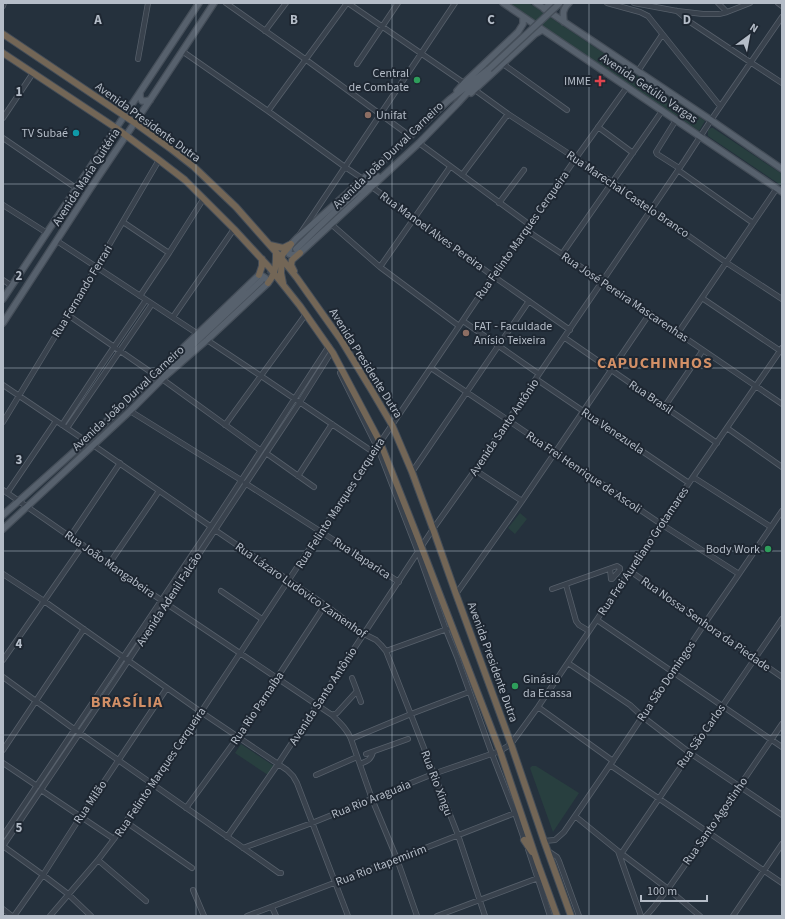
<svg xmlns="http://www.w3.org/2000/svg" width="785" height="919" viewBox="0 0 785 919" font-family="'Source Sans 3',sans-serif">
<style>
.green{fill:#283f3f}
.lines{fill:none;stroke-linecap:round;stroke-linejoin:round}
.major-tunnel{stroke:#3b4652;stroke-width:5.5;stroke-dasharray:5.5 3;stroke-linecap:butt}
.minor-casing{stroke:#57606b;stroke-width:6}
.major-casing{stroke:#454e59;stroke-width:8}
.highway-casing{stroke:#444d58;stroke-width:8}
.minor{stroke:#39424d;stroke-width:4.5}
.major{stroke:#57616d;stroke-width:5.5}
.highway{stroke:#736656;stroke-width:6}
.major-bridge-casing{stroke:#454e59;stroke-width:8;stroke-linecap:butt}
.major-bridge{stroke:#57616d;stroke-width:5.5}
.grid{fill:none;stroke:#b5bdc8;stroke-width:1;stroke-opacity:0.55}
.leisure-dot{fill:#2e9e5b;stroke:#1e2732;stroke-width:1.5}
.health-dot{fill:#e0444e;stroke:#1e2732;stroke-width:1.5}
.education-dot{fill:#8d6e63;stroke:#1e2732;stroke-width:1.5}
.culture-dot{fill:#0f9aa8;stroke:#1e2732;stroke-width:1.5}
.labels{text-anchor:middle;stroke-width:4;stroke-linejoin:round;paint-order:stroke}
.poi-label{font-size:12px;fill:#b5bdc8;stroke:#1e2732;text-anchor:end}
.street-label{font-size:12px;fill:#b5bdc8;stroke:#1e2732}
.district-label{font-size:16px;font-weight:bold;letter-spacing:1px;fill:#d28f66;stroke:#1e2732}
.grid-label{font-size:13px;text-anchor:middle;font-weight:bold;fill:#b5bdc8;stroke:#1e2732;stroke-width:4;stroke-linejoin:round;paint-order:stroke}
</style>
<rect width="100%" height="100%" fill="#25313d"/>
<!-- green -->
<path class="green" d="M508 3H529L705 121 699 131Z
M711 128H713L782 174V186L708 136V130Z
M520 513 527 519 515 534 508 528Z
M241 744 274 766 268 775 235 753Z
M532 766H536L579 793 553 832 530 768Z"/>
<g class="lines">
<!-- major-tunnel -->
<path class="major-tunnel" d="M262 280 296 249"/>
<!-- minor casing -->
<g class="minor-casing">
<path id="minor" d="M226 3 305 59 410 136
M348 3 464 83
M607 3 640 12 648 16 720 106
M634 3 677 11 703 14H719L727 12 750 3
M718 3 727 12
M778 3 782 6
M3 6 4 3
M677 11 690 22 750 62 782 83
M265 31 286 3
M182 51 268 111 345 167 363 179
M138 59 148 3
M357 64 398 3
M503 64 567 110
M638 71 662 35
M475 90 508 114 612 182 727 263 782 299
M268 111 347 3
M3 118 33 73
M676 120 656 152 657 154 679 168
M598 127 633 153
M3 138 76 188
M419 143 530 225
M678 170 753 223
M462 175 508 114
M372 187 493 276 570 330
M499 203 524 170
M3 205 47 233
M123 222 169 253
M331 224 380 267 459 326
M526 230 562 254 782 404
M300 234 455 3
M57 241 198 334
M562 254 662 111
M380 267 450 167
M3 280 12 286
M140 296 169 253 204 198
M702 298 782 352
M68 315 155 375
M173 317 234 229
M463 321 539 374
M678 333 777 188
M565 338 717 443
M207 340 261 376 373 452
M431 368 661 524 739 574
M340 373 379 451 418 552 446 630 457 657 492 754 515 813 525 842
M162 379 260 450
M536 379 689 483
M3 385 86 441
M665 406 703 350
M130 411 241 480
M3 422 68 315 159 160
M62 425 101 366 146 300
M225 425 306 314
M67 428 152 304
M727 428 782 467
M93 445 210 526
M266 453 314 487
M475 470 522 501
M412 472 529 301
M298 476 332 424
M693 477 771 527
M245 483 399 582
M3 490 161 600 332 715C340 723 347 729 351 739L372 799 397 859 417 916
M7 493 56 421
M215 530 325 605 364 634 376 640 381 645 386 651 458 835 485 916
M70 537 120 463
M109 564 159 491
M630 571 782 677
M3 574 44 601 201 712 287 770 293 776 297 783 348 916
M566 585 576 621 579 625 589 631
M552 589 617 566 620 568V570L612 579H611L610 569
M221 591 262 619
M456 594 522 501 650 313
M597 620 782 747
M386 651 447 629
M3 660 83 545
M568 663 630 705 643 717 690 753 782 815
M3 677 74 729 279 873H281
M357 691 361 702
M538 707 613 761
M332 715 337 713 357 691 352 678
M351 739 411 714 469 692
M3 750 84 629
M366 754 408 739
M3 763 37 786
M360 764C367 761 371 760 373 752
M610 765 782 883
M316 775 357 757
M41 790 114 839
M186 808 238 737 325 605
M575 816 618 851 668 889 700 916
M126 822 192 868
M3 836 218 516 329 346
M227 837 278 764 433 529 475 470 539 374 685 160 711 120 782 17
M544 841 555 840 564 832 610 765 705 623 739 574 782 511
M3 846 112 685 300 402 332 351
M3 846 43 875 68 894 91 916
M243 848 312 823 433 774 500 751 511 744 538 707 693 477 782 348
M528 849 550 916
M548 851 557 857 559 861 579 916
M618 851 641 916
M621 854 782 619
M98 860 146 901
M193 890 204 916
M272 907 276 916
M3 909 12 916
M14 916 43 875 81 816 167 688
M50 916 98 860 114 839 201 712 377 447 493 276 526 230 576 158 627 87
M247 916 397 859 515 813
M437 916 538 878
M646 916 653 908 668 889 708 832 782 724
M733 916 782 844"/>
</g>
<!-- major casing -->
<g class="major-casing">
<path id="major" d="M503 3 782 192
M536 3 711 120 782 169
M544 9 551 3
M564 22C563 14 562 9 569 3
M489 69 458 103 419 143 300 253 293 255 289 254C288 247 292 243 297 238L382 162 410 136 449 100Z
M457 91 464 83 518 32 523 24V17
M140 93V97L142 101H146L150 100
M471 93 535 34 542 30
M296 249C322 224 348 197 378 177
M3 299 199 3
M3 323 90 189 150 100 214 3
M157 374 164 372 261 281
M3 515 86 441 259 275C264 276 267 278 268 283L207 340 162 379 130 411 3 529"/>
</g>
<!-- highway casing -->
<g class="highway-casing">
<path id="highway" d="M3 34 135 123 171 149 194 167 236 207 282 259 297 278 341 340 372 391 392 425 412 472 433 529 456 594 511 744 544 841 571 916
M3 53 116 128 159 160 185 180 234 229 269 267 300 306 333 353 380 442 418 538 500 751 538 864 557 916
M270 245 283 248 289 245
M294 271 291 265 292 260 300 253
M259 275 262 266V259
M268 283C276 273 276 265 276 253
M283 283 281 273 282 255 291 244
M524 840 532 852"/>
</g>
<!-- minor -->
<use href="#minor" class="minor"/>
<!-- major -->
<use href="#major" class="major"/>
<!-- highway -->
<use href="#highway" class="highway"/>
<!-- major-bridge casing -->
<g class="major-bridge-casing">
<path id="major-bridge" d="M489 69 560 3"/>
</g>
<!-- major-bridge -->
<use href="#major-bridge" class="major-bridge"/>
</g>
<!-- grid -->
<path class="grid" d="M196 3V916M392 3V916M589 3V916M3 184H782M3 368H782M3 551H782M3 735H782"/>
<!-- markers -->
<g class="leisure-dot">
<circle cx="417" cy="80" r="4"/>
<circle cx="768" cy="549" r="4"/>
<circle cx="515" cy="686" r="4"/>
</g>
<path class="health-dot" d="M598 75h4v4h4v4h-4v4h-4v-4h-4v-4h4z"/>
<g class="education-dot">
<circle cx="368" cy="115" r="4"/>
<circle cx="466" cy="333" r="4"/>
</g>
<circle class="culture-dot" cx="76" cy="133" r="4"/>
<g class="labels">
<!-- poi labels -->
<g class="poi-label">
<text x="409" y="77">Central<tspan x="409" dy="14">de Combate</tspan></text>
<text x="591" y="85">IMME</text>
<text x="376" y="119" text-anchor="start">Unifat</text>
<text x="68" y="137">TV Subaé</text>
<text x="474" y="330" text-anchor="start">FAT - Faculdade<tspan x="474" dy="14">Anísio Teixeira</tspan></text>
<text x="760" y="553">Body Work</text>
<text x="523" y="683" text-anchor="start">Ginásio<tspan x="523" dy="14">da Ecassa</tspan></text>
</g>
<!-- street labels -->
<g class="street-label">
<text transform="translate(649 88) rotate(34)" y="4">Avenida Getúlio Vargas</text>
<text transform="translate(148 122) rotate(36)" y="4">Avenida Presidente Dutra</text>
<text transform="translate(388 155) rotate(-44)" y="4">Avenida João Durval Carneiro</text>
<text transform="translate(86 177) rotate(-57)" y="4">Avenida Maria Quitéria</text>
<text transform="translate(628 194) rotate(34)" y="4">Rua Marechal Castelo Branco</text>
<text transform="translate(432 231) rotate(36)" y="4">Rua Manoel Alves Pereira</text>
<text transform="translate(522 235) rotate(-55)" y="4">Rua Felinto Marques Cerqueira</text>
<text transform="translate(82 291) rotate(-59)" y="4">Rua Fernando Ferrari</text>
<text transform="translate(625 297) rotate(34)" y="4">Rua José Pereira Mascarenhas</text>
<text transform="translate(366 363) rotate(58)" y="4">Avenida Presidente Dutra</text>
<text transform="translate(651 397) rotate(34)" y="4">Rua Brasil</text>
<text transform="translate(128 398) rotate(-43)" y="4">Avenida João Durval Carneiro</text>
<text transform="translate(504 427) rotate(-56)" y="4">Avenida Santo Antônio</text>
<text transform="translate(613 431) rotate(34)" y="4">Rua Venezuela</text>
<text transform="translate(584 472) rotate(34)" y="4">Rua Frei Henrique de Ascoli</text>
<text transform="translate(340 503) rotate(-57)" y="4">Rua Felinto Marques Cerqueira</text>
<text transform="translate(643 551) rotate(-56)" y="4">Rua Frei Aureliano Grotamares</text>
<text transform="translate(362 558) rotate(33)" y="4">Rua Itaparica</text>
<text transform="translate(110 564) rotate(35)" y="4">Rua João Mangabeira</text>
<text transform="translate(301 590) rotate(35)" y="4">Rua Lázaro Ludovico Zamenhof</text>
<text transform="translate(169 599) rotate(-57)" y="4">Avenida Adenil Falcão</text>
<text transform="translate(706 624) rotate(35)" y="4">Rua Nossa Senhora da Piedade</text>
<text transform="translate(493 662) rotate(70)" y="4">Avenida Presidente Dutra</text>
<text transform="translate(666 681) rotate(-56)" y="4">Rua São Domingos</text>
<text transform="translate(323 696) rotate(-57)" y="4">Avenida Santo Antônio</text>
<text transform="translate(257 708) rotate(-56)" y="4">Rua Rio Parnaíba</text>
<text transform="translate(701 736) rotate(-55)" y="4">Rua São Carlos</text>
<text transform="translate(160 772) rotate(-56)" y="4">Rua Felinto Marques Cerqueira</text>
<text transform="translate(437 783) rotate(69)" y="4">Rua Rio Xingu</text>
<text transform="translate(371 799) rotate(-22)" y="4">Rua Rio Araguaia</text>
<text transform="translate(90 802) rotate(-56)" y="4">Rua Milão</text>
<text transform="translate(715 821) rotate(-55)" y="4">Rua Santo Agostinho</text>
<text transform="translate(381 865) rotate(-21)" y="4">Rua Rio Itapemirim</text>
</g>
<!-- district labels -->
<g class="district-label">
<text x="655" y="368">CAPUCHINHOS</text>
<text x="127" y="707">BRASÍLIA</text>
</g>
</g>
<g class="grid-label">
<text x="98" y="24">A</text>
<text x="294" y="24">B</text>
<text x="491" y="24">C</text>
<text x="687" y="24">D</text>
<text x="19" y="96">1</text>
<text x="19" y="280">2</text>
<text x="19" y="464">3</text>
<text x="19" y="648">4</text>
<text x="19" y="832">5</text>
</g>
<!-- border -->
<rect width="785" height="919" fill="none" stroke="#b5bdc8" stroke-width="8"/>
<!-- north arrow -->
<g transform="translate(749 36) rotate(32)" stroke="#1e2732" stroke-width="3" paint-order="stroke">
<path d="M0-3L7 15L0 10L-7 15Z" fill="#b5bdc8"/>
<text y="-6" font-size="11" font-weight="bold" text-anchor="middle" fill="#b5bdc8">N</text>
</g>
<!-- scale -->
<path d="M641 895v6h66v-6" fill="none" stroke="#b5bdc8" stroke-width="2"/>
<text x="647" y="895" font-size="12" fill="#b5bdc8" stroke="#1e2732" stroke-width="3" paint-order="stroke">100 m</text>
</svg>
